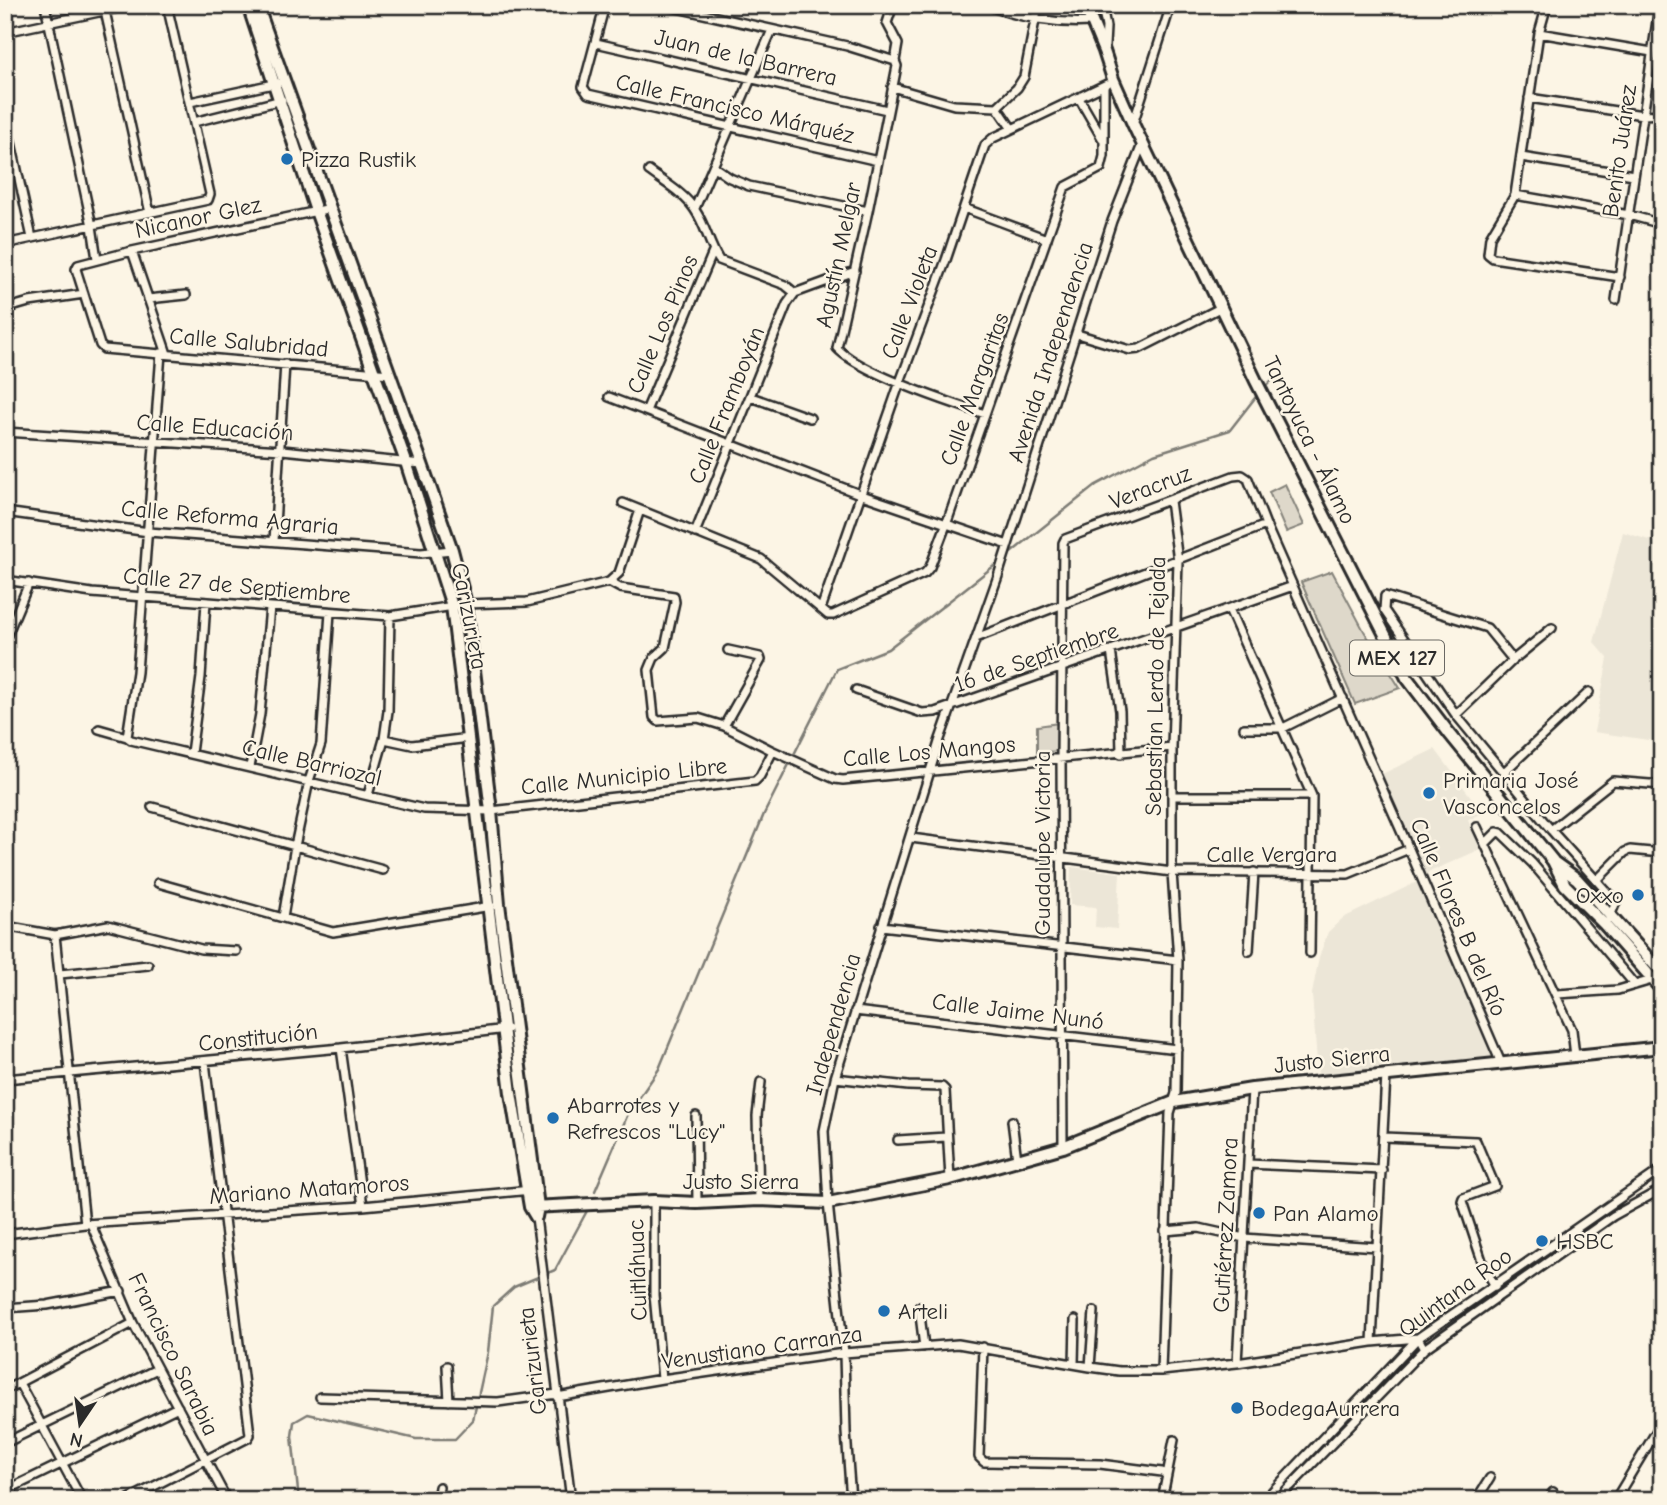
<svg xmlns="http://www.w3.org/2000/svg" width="1667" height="1505" viewBox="0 0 1667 1505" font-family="'Comic Neue',sans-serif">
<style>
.built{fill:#ece6d7}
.green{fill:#ded8ca;stroke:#84827a;stroke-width:2}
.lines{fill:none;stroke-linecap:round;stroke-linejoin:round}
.stream{stroke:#7d7b74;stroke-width:2.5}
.street-casing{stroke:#2b2b2b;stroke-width:12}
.secondary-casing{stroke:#2b2b2b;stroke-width:16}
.primary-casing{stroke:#2b2b2b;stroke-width:16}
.street{stroke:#fcf5e5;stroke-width:7}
.secondary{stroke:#fcf5e5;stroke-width:10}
.primary{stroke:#fcf5e5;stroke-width:10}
.poi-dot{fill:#1f6fb2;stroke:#fcf5e5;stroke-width:2.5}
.labels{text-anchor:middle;stroke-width:5;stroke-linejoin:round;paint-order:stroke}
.shield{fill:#fcf5e5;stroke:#6a6863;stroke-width:2}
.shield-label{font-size:21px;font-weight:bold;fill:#2b2b2b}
.street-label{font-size:23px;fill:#2b2b2b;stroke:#fcf5e5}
.poi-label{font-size:23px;fill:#2b2b2b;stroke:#fcf5e5;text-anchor:start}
</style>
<rect width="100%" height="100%" fill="#fcf5e5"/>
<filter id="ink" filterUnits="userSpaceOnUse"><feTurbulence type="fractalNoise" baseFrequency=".0143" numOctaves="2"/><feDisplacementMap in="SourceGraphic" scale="14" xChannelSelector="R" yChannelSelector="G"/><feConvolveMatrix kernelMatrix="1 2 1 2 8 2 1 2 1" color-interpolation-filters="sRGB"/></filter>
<g filter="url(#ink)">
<!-- built -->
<path class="built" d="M1623 532 1662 544V742L1594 732 1608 658 1594 642Z
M1435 749 1483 813 1468 820 1481 849 1425 874 1382 774Z
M1071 867 1120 873 1117 929 1095 927 1096 907 1070 905Z
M1417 882 1494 1060 1318 1076 1312 994 1319 957 1328 932 1343 918Z"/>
<!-- green -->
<path class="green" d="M1285 484 1304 525 1286 532 1269 492Z
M1332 571 1364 631 1400 688 1355 704 1301 582Z
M1059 723 1058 751 1037 753V726Z"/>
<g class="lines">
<!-- stream -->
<path class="stream" d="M1263 389 1273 379
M1007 556 1096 485 1154 454 1230 430 1258 394
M595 1191 628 1114 659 1069 764 814 837 669 888 649 999 562
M299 1500 292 1436 294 1422 308 1414 416 1439H455L473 1420 488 1352 493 1306 514 1287 555 1270 588 1209"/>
<!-- street casing -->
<g class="street-casing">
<path id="street" d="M45 5 92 226 97 259
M605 5 583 87 588 94 878 161
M663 5 847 46 895 61
M893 5 887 23 898 44 895 61 897 66 868 211 837 348C860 373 951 403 985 414
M987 5C1019 18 1057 24 1091 22
M1102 5 1106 27 1105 46
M1547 5 1539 33 1515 195 1490 237 1488 254 1493 258 1620 277
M105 11 150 213
M5 32 132 5
M1539 33 1652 52
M596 43 887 110
M892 87 954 105 997 107
M1079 98 1102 138
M1529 98 1643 115 1662 114
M190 102 278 83
M997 107 1017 88 1024 77 1038 5
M997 107 1012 129
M5 115 32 238
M194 122 282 100
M1133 124 1171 5
M1521 157 1634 175
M714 167 730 178 749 186 868 211
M649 171C664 182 685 194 695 210 706 226 709 245 719 260L785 285 795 293
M1515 195 1629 215 1662 224
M331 208 132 251 78 265 76 269 100 345 104 349 390 374
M695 208 772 30
M964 208 1047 239
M5 244 208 200 210 194 167 5
M132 251 167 354
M795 293 855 271
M148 299 186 295
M1616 300 1659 7
M5 309 29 302 84 294
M1077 334 1130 350 1139 349 1222 307
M609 397 862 495 1008 545
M751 397 810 418
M646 411 713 252
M5 432 282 450 422 464
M623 503 761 559 828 615H833L925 573 930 567 946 525 1065 187 1101 168 1104 156V86
M5 512 149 532 421 553 452 550
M695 533 787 304 795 293
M274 541 285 364
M5 580 92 593 390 616 466 604 527 602 609 582 619 573 640 510
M609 582 620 588 674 596 675 602 665 648 654 658 649 670 654 717 658 721 698 718 724 726 773 751 835 779 843 780 1172 747
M821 609 900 382 946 260 985 145 993 138 1107 84
M1229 609 1312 796 1310 953
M976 638 1266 525
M5 640 29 583
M1111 651 1120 711 1121 754
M1513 660 1487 628 1385 596 1384 610 1456 715 1551 830 1616 902 1609 919
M856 690 922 713 935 712 1293 586
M1456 715 1513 660 1552 628
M724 726 761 660 760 657 728 650
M1244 728H1283L1343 698
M99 729 127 737 131 740 424 809 491 811 755 781 760 776 773 751
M127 737 137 672 161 353
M384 739 412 745 469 738
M191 753 201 677 206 602
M250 767 260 714 270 607
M1504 772 1589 692
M368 795 384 739 388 711 390 616
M1174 796H1312
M152 807 383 870
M1477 827 1572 1030 1575 1056
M1551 830 1613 781 1662 785
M911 838 1172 872 1348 874 1409 849
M1486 843 1497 832 1501 833 1532 863 1635 985
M1597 880 1625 852 1630 850 1662 853
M158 883 333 932 491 906
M283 917 295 846 309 781 321 744 330 612
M5 926 55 935 108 925 201 949 236 951
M881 926 1178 960
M55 935 85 1224
M1249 951 1254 872
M60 974 148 965
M1557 994 1618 990 1662 977
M855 1011 1177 1049
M341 1048 363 1206
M835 1078 908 1086 942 1087 945 1090 950 1179
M5 1079 341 1048 507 1029
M696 1116 697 1203
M1012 1121 1017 1160
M1384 1137 1476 1141 1495 1186 1463 1198 1462 1201 1484 1267 1495 1286
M898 1140 946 1137
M1063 1147 1061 759 1063 543 1065 539 1233 476 1242 475 1248 479 1266 525 1409 849 1501 1063
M1248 1164 1382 1170
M759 1200 757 1116 761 1082
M654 1201V1295L662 1379
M536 1217 571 1500
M91 1224 133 1323 227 1500
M1165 1231 1199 1228 1244 1238 1377 1247
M5 1234 85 1224 363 1206 531 1190
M919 1307 924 1347
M5 1308 47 1305 121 1291
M1372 1342 1386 1075
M983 1347 979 1457 984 1462 1100 1464 1162 1472 1166 1475
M1237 1363 1252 1089
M1074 1364 1075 1320
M447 1366 449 1401
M1090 1367 1094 1311
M1161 1371 1170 1113 1176 1093 1178 960 1172 872V747L1178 561 1170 501
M19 1383 82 1500
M5 1390 133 1323
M320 1397 498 1402 557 1394
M557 1397 662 1379 844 1353 958 1344 1090 1367 1119 1371H1161L1237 1363 1372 1342 1418 1338 1424 1349
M5 1443 157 1369
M5 1491 178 1407
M127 1500 248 1438 250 1435 205 1062
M437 1500 439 1487
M851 1500 846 1432 844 1353 828 1203 824 1131 835 1078 939 742 998 576 1112 221 1143 142
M1162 1500 1174 1440
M1264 1500 1418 1338 1662 1169
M1277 1500 1424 1349 1613 1216 1662 1189
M1476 1500 1490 1478
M1548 1500 1553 1492
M1615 1500 1662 1422"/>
</g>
<!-- secondary casing -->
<g class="secondary-casing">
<path id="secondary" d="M248 5 316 211 406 462 452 606 511 1093 530 1207 536 1217
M257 5 422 464 452 550 466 604 491 811 499 904 538 1207 536 1217
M1657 5 1662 8
M532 1207 654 1201 697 1203 759 1200 828 1203 950 1179 1063 1147 1174 1102 1252 1089 1662 1047"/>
</g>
<!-- primary casing -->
<g class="primary-casing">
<path id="primary" d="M1085 5 1104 51 1113 79 1133 124 1256 381 1407 678 1449 733 1553 861 1565 885 1604 924 1662 990
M1555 863 1577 879 1662 973"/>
</g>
<!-- street -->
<use href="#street" class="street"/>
<!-- secondary -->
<use href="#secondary" class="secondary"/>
<!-- primary -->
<use href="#primary" class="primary"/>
</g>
</g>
<!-- markers -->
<g class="poi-dot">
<circle cx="287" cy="159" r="7"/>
<circle cx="1429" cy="793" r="7"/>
<circle cx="1638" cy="895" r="7"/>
<circle cx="553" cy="1118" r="7"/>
<circle cx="1259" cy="1213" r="7"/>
<circle cx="1542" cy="1241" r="7"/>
<circle cx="884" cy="1311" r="7"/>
<circle cx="1237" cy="1408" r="7"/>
</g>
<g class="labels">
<!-- shield labels -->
<rect class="shield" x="1350" y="640.5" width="94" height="35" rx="5"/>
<g class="shield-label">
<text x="1397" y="665">MEX 127</text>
</g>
<!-- street labels -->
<g class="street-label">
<text transform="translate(746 57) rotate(13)" y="8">Juan de la Barrera</text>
<text transform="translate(735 108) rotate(13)" y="8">Calle Francisco Márquéz</text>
<text transform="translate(1619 151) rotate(-82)" y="8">Benito Juárez</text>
<text transform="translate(198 217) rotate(-12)" y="8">Nicanor Glez</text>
<text transform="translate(838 255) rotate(-78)" y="8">Agustín Melgar</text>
<text transform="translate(909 302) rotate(-69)" y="8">Calle Violeta</text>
<text transform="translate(662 324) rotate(-67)" y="8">Calle Los Pinos</text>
<text transform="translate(249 342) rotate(5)" y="8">Calle Salubridad</text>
<text transform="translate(1050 352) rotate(-72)" y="8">Avenida Independencia</text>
<text transform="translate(974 389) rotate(-70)" y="8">Calle Margaritas</text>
<text transform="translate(726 405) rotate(-68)" y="8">Calle Framboyán</text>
<text transform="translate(215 427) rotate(4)" y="8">Calle Educación</text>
<text transform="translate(1310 440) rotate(64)" y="8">Tantoyuca - Álamo</text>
<text transform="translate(1150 487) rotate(-21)" y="8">Veracruz</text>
<text transform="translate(230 517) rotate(5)" y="8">Calle Reforma Agraria</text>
<text transform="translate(237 585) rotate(5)" y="8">Calle 27 de Septiembre</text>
<text transform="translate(470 616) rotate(79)" y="8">Garizurieta</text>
<text transform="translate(1036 657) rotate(-19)" y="8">16 de Septiembre</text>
<text transform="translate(1155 686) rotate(-89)" y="8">Sebastian Lerdo de Tejada</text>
<text transform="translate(929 751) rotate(-5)" y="8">Calle Los Mangos</text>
<text transform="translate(312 762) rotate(13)" y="8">Calle Barriozal</text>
<text transform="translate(624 776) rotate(-6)" y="8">Calle Municipio Libre</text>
<text transform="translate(1042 843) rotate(-90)" y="8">Guadalupe Victoria</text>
<text x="1272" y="862">Calle Vergara</text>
<text transform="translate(1459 917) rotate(67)" y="8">Calle Flores B del Río</text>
<text transform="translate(1018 1011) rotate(7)" y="8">Calle Jaime Nunó</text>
<text transform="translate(833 1024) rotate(-74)" y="8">Independencia</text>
<text transform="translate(258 1037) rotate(-6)" y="8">Constitución</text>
<text transform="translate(1332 1059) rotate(-6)" y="8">Justo Sierra</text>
<text x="741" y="1189">Justo Sierra</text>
<text transform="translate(309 1189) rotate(-4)" y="8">Mariano Matamoros</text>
<text transform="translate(1225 1225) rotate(-87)" y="8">Gutiérrez Zamora</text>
<text transform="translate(637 1270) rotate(-92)" y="8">Cuitláhuac</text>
<text transform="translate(1455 1292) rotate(-36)" y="8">Quintana Roo</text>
<text transform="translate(762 1347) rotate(-8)" y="8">Venustiano Carranza</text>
<text transform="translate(174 1354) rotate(64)" y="8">Francisco Sarabia</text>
<text transform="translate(532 1361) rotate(-97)" y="8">Garizurieta</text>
</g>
<!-- poi labels -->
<g class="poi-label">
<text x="301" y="167">Pizza Rustik</text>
<text x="1443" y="788">Primaria José<tspan x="1443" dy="26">Vasconcelos</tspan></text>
<text x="1624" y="903" text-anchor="end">Oxxo</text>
<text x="567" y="1113">Abarrotes y<tspan x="567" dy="26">Refrescos "Lucy"</tspan></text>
<text x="1273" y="1221">Pan Alamo</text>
<text x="1556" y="1249">HSBC</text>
<text x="898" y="1319">Arteli</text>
<text x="1251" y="1416">BodegaAurrera</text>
</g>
</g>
<!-- margin -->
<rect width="1667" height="1505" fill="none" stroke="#fcf5e5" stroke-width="28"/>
<rect x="14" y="14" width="1639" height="1477" fill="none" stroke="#2b2b2b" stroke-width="2.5" filter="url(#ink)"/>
<!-- north arrow -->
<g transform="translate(80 1424) rotate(193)" stroke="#fcf5e5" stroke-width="5" paint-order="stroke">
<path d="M0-5L12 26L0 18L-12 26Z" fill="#2b2b2b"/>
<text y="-10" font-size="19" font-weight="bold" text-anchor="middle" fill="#2b2b2b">N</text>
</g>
</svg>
